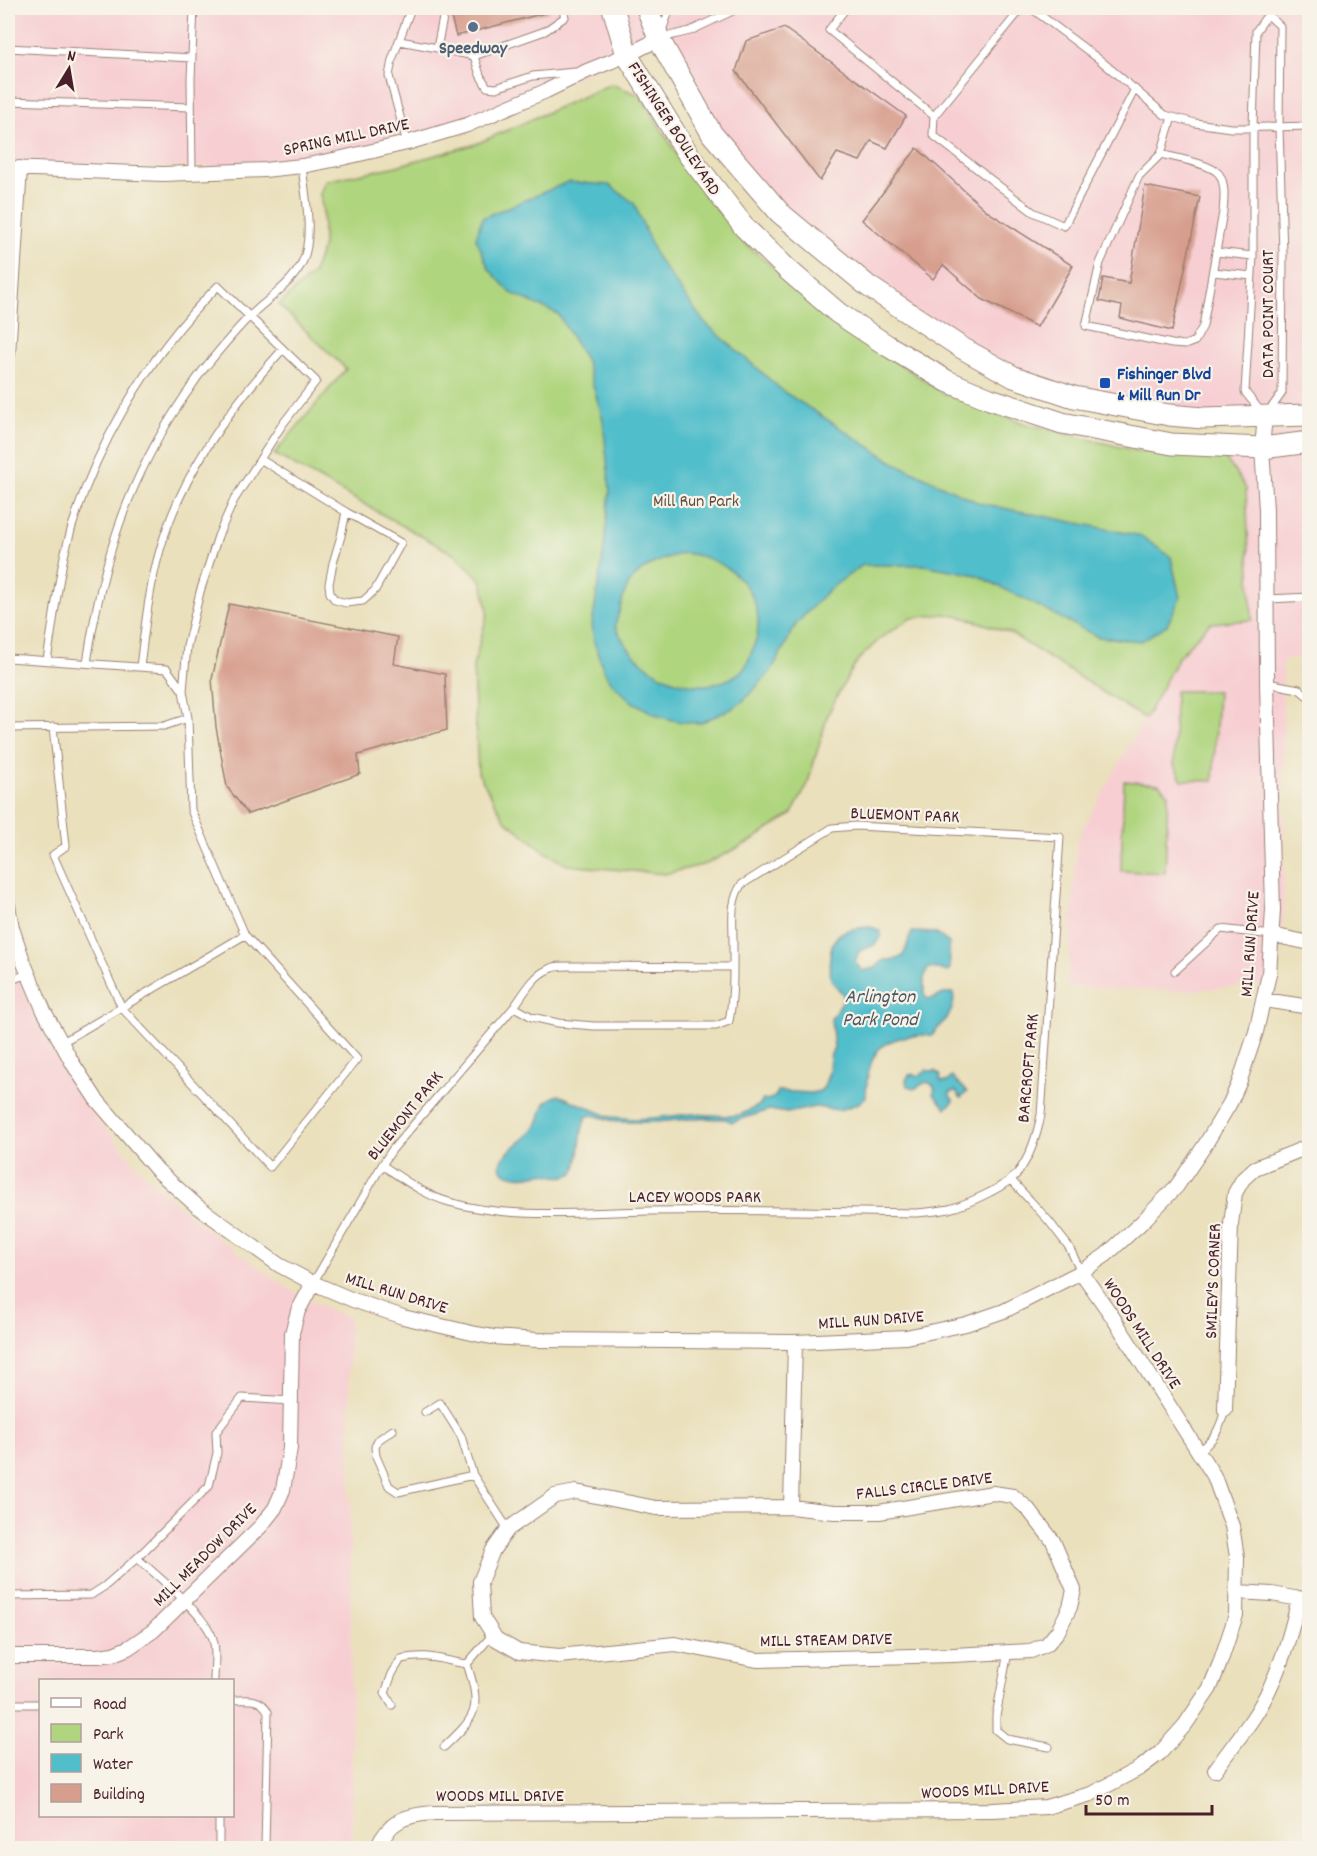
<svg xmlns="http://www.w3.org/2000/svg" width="1317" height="1856" viewBox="0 0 1317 1856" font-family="Dekko,sans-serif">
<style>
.built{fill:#f7cfd3;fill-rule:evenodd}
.green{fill:#b0d57f;stroke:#7d7a55;stroke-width:1.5}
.water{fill:#51becb;stroke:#4e6e7b;stroke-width:1.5;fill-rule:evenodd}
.building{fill:#d79d8d}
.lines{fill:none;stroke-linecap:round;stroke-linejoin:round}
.lane-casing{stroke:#9a8074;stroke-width:9}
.street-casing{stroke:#9a8074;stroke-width:16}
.primary-casing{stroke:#9a8074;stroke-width:23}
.lane{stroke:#fff;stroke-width:7}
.street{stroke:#fff;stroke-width:14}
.primary{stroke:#fff;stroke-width:21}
.service-dot{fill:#5c6f8a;stroke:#f7f3e8;stroke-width:2}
.transit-dot{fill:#1a4fb4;stroke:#f7f3e8;stroke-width:2}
.labels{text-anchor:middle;stroke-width:4.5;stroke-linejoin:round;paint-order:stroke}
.service-label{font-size:18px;font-weight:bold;fill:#4e5e75;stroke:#f7f3e8}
.street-label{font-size:18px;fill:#4a1f2b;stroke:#f7f3e8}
.transit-label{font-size:18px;font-weight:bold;fill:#164399;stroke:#f7f3e8;text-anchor:start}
.park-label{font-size:18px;fill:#644c40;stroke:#f7f3e8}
.water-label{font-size:20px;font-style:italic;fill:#4c5763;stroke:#f7f3e8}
</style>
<rect width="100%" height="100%" fill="#f7f3e8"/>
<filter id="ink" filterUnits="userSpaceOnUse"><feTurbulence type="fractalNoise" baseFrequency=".0167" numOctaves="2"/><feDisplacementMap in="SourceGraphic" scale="12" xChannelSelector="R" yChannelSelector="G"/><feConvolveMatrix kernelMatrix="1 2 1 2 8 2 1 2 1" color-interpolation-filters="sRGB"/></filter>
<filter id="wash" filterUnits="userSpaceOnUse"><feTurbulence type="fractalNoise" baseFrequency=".008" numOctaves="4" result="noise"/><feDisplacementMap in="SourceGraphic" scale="24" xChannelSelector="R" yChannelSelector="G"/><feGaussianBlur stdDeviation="1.35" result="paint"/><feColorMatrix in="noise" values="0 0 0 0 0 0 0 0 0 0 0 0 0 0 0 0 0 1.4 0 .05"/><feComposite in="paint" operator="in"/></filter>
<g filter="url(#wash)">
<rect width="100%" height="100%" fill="#eae0bc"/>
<!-- built -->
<path class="built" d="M8 8H1309V419L1203 418 1014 377 868 286 712 134 659 39 492 115 302 166 20 168 8 354Z
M1309 428V656L1283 660 1284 910 1276 983 1185 991 1067 987 1077 839 1179 656 1211 623 1252 620 1246 489 1225 458 1276 433Z
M8 943 28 1001 53 1052 92 1113 145 1175 175 1203 209 1231 274 1279 304 1298 349 1318 352 1848H8ZM40 1680H232V1816H40Z"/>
<!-- green -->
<path class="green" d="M611 84 640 95 687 170 748 246 844 327 945 394 1026 424 1137 451 1188 454 1225 458 1246 488 1252 620 1210 623 1179 656 1145 719 1010 633 970 619 945 614 911 618 882 637 858 660 843 685 828 714 807 786 791 815 751 841 706 864 665 874 567 865 547 853 505 820 478 773 473 667 488 612 482 581 457 556 274 454 346 369 279 305 313 273 323 245V212L320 194 325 181 393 167 476 144Z
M1175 691H1218L1213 781 1182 780 1174 765Z
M1124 781 1159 784 1168 794 1165 873 1121 871Z"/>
<!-- water -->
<path class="water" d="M568 182 609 185 634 203 656 256 703 321 784 392 893 462 979 503 1141 536 1171 557 1180 598 1167 625 1141 641 1098 637 977 575 924 565H863L828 590 797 623 771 671 743 701 733 708 700 723 681 722 661 717 647 710 631 701 612 683 604 671 594 642 592 625 603 556 610 491 603 420 586 361 558 314 511 293 489 269 476 238 482 218ZM683 553C733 557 774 600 752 651 750 656 748 663 745 667 736 678 721 683 708 685 668 688 630 661 615 625 619 614 621 603 625 592 634 568 661 559 683 553Z
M869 927 874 928 881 932V937L874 945 859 951 855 962 862 971 875 968 884 960C910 961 903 950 912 932L935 933 949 943 950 970 948 972 938 969 928 968 924 978V995L928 999C937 1000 943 991 953 993 957 1012 943 1021 932 1035 883 1035 867 1047 866 1097L857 1104 839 1110 815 1107 787 1113 769 1110 732 1122 725 1119 699 1118 655 1122H616L600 1117 591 1115 586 1117C578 1135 582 1156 574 1173 556 1182 551 1171 539 1174 526 1177 514 1179 501 1170L500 1164C507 1147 529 1140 538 1123 545 1108 539 1102 559 1095L610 1117 634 1119 653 1118 692 1114 730 1116 740 1115 760 1105 763 1100H767L775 1097 777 1091 811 1093 820 1091 824 1087 829 1072 830 1057 834 1047 831 1019 842 1002 844 996C841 991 836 987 832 981 829 974 829 965 830 957 832 931 846 929 869 927Z
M926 1070 933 1072 935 1071 941 1076 940 1079 942 1082H947L952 1077 967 1092 961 1098 956 1091 950 1092V1096L954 1101 946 1108 933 1094 935 1088 932 1084 926 1082 914 1089 907 1085 906 1080 909 1075 914 1074 920 1076Z"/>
<g id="blocks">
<!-- building -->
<path class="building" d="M487 8H549V12L456 36 451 17Z
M784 28 906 116 887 148 871 141 860 161 837 153 820 181 736 71 746 41Z
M917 148 988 212 1073 266 1037 327 982 299 943 265 933 279 862 220Z
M1145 186 1200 197 1172 331 1120 318 1122 306 1099 301 1103 278 1129 283Z
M229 604 398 637 394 664 445 674 447 730 358 755 360 774 248 814 227 787 216 727 212 679Z"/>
</g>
</g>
<g filter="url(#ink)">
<use href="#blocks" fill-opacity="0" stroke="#9a8074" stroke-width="1.5"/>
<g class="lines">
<!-- lane casing -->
<g class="lane-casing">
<path id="lane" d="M846 8 829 30 934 116 1022 8
M1031 8 1100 60 1165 115 1195 123 1231 128 1310 126
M1260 8 1280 26 1279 127 1283 254 1282 393 1269 411
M662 31 670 8
M661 38 690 31 739 8
M400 41 437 48 445 8
M8 48 192 58
M437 48 474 56 545 31 565 17 562 8
M474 56 480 75 487 87 496 88 533 76 575 72
M8 101 191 107
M934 116 933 135 1033 212 1064 226 1135 89
M407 143 389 76 392 60 411 8
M1161 154 1139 176 1100 263 1086 326 1172 344 1185 345 1195 341 1203 326 1223 212C1224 200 1226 184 1219 174 1210 163 1174 158 1161 154L1172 117
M192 173 191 79 194 8
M1216 252 1253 256
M1213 272 1252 276
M1262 413 1245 392 1253 256V128L1256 31 1268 14 1277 8
M260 459 346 512 341 536 333 563 329 584 330 593 335 600 346 603 363 601 375 590 401 543 346 512
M1268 599 1310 597
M8 658 167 669 183 691 188 718 164 726 8 728
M47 660C53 624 57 588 65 552 89 455 147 356 218 286L316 381 282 425 234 500 218 536 200 592 187 646 183 691
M87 663C102 562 126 483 184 397 192 386 199 374 208 364 221 348 235 331 250 316 266 300 289 286 301 265 315 239 305 195 302 166
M140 667C145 627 149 588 160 550 181 475 231 406 283 349
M1267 683 1299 689 1310 698
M53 727 66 846 53 855 122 1008 270 1167 357 1059 245 935
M1175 971 1221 929 1272 935
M8 981 28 974
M514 1007C523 995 533 976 547 970 555 965 566 966 576 966L733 967
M61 1043 245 935 191 810 188 718
M1011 1180 1048 1220 1069 1247 1081 1272
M313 1283 382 1165 392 1150 514 1007 532 1017 558 1023 594 1026H716L729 1021C734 994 733 968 733 940 733 920 730 903 741 885L832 828 856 826 1060 837 1041 1115C1037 1135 1031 1155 1019 1171 1009 1186 967 1204 949 1209 939 1211 928 1212 917 1213 827 1211 738 1210 648 1211 585 1212 511 1220 449 1202 424 1195 403 1179 382 1165
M425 1412 440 1403 461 1436 473 1475 508 1529
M393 1430 378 1440 375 1447 376 1456 389 1486 398 1492 473 1475
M1199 1452C1215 1438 1219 1431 1225 1410
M8 1596 91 1595 105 1586 137 1558
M1008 1652 996 1716V1730L1007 1739 1049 1747
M214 1680C214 1667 217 1652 213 1639 206 1615 156 1575 137 1558L209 1486 217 1453 216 1432 242 1398 291 1401
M232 1700C247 1700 261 1697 268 1712L265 1848
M8 1704H40
M392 1705 385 1693 392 1674 401 1659C429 1653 440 1660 467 1664L493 1634
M444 1747C477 1716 482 1709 467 1664
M219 1816V1848"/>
</g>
<!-- street casing -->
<g class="street-casing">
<path id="street" d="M8 168 163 174 264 170 302 166 338 159 407 143 467 125 546 91 587 71 627 55 659 39
M8 354 20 168
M8 905 12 928 23 961 44 1011 73 1064 96 1099 157 1170 197 1206 279 1265 313 1283 353 1300 403 1317 476 1334 493 1337 536 1340 795 1342 906 1337 966 1324 1004 1311 1081 1272 1106 1255 1142 1222 1177 1186 1205 1145 1230 1103 1239 1083 1256 1032 1269 974 1273 910 1267 683 1266 510 1262 448 1265 416
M1272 935 1310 943
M1264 1000 1310 1007
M1225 1410 1231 1224 1235 1193 1243 1179 1255 1168 1310 1146
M576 1492 656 1508 791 1507 834 1512H879L993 1493 1013 1496 1028 1509 1053 1541 1074 1590 1070 1607 1058 1631 1047 1644 1031 1651 953 1655 757 1660 675 1644 559 1656 519 1652 496 1639 482 1617 480 1582 493 1550 508 1529 555 1496Z
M791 1507 795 1342
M1237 1592 1272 1594 1310 1601
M8 1656H98L113 1654 128 1648 153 1631 261 1526 275 1508 283 1490 290 1448 292 1333 298 1311 313 1283
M1215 1770C1227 1753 1241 1736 1253 1718 1277 1682 1290 1639 1299 1598
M377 1848C389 1821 405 1815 433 1813L993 1810 1046 1807 1091 1794 1140 1768 1160 1753 1185 1725 1210 1688 1220 1663 1236 1615 1237 1557 1232 1526 1214 1476 1112 1316 1081 1272"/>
</g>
<!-- primary casing -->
<g class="primary-casing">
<path id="primary" d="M613 8 627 55 688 154 745 228 788 270 838 313 888 346 947 381 990 399 1062 423 1172 444 1262 448 1310 442
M647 8 659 39 712 134 780 213 868 286 962 348 1014 377 1074 397 1169 415 1203 418 1310 415"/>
</g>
<!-- lane -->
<use href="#lane" class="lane"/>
<!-- street -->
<use href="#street" class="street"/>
<!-- primary -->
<use href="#primary" class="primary"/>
</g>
</g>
<!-- markers -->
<circle class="service-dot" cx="473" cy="27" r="6"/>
<rect class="transit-dot" x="1099" y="377" width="12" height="12" rx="3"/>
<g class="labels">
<!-- service labels -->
<g class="service-label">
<text x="473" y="53">Speedway</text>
</g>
<!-- street labels -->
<g class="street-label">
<text transform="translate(675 128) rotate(57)" y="6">FISHINGER BOULEVARD</text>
<text transform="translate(346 136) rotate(-12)" y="6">SPRING MILL DRIVE</text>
<text transform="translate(1267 314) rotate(-90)" y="6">DATA POINT COURT</text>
<text transform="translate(905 814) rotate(2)" y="6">BLUEMONT PARK</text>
<text transform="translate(1249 944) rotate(-86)" y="6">MILL RUN DRIVE</text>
<text transform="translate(1027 1068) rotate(-85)" y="6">BARCROFT PARK</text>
<text transform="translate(404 1115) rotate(-51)" y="6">BLUEMONT PARK</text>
<text x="695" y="1202">LACEY WOODS PARK</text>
<text transform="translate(1212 1281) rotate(-88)" y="6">SMILEY'S CORNER</text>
<text transform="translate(397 1292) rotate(17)" y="6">MILL RUN DRIVE</text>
<text transform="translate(871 1319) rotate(-4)" y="6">MILL RUN DRIVE</text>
<text transform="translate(1143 1333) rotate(57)" y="6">WOODS MILL DRIVE</text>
<text transform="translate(924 1485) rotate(-7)" y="6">FALLS CIRCLE DRIVE</text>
<text transform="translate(204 1554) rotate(-45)" y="6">MILL MEADOW DRIVE</text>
<text transform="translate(826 1639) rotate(-1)" y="6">MILL STREAM DRIVE</text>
<text transform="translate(985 1789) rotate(-3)" y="6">WOODS MILL DRIVE</text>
<text x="500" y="1801">WOODS MILL DRIVE</text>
</g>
<!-- transit labels -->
<g class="transit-label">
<text x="1117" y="379">Fishinger Blvd<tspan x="1117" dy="21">&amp; Mill Run Dr</tspan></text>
</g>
<!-- park labels -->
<g class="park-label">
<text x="696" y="506">Mill Run Park</text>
</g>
<!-- water labels -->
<g class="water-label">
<text x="880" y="1002">Arlington<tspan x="880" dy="23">Park Pond</tspan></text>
</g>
</g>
<!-- margin -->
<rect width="1317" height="1856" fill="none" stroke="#f7f3e8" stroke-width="30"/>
<!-- legend -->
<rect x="39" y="1679" width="195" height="138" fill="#f7f3e8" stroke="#b29e9c" stroke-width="1.5"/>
<rect x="51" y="1698" width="30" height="9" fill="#ffffff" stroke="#b29e9c" stroke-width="1.5"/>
<text x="93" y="1709" font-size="18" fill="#4a1f2b">Road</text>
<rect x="51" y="1724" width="30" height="18" fill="#b0d57f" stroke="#b29e9c" stroke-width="1.5"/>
<text x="93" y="1739" font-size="18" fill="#4a1f2b">Park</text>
<rect x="51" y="1754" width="30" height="18" fill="#51becb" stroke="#b29e9c" stroke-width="1.5"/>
<text x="93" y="1769" font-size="18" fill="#4a1f2b">Water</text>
<rect x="51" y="1784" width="30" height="18" fill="#d79d8d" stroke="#b29e9c" stroke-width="1.5"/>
<text x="93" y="1799" font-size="18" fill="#4a1f2b">Building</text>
<!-- north arrow -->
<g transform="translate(69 69) rotate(11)" stroke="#f7f3e8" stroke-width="4.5" paint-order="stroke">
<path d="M0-4.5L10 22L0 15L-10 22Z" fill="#4a1f2b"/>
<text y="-9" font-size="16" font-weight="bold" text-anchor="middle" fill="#4a1f2b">N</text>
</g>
<!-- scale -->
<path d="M1086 1805v9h126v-9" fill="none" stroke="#4a1f2b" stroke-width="3"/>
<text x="1095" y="1805" font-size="18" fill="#4a1f2b" stroke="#f7f3e8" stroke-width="4.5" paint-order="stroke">50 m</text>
</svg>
